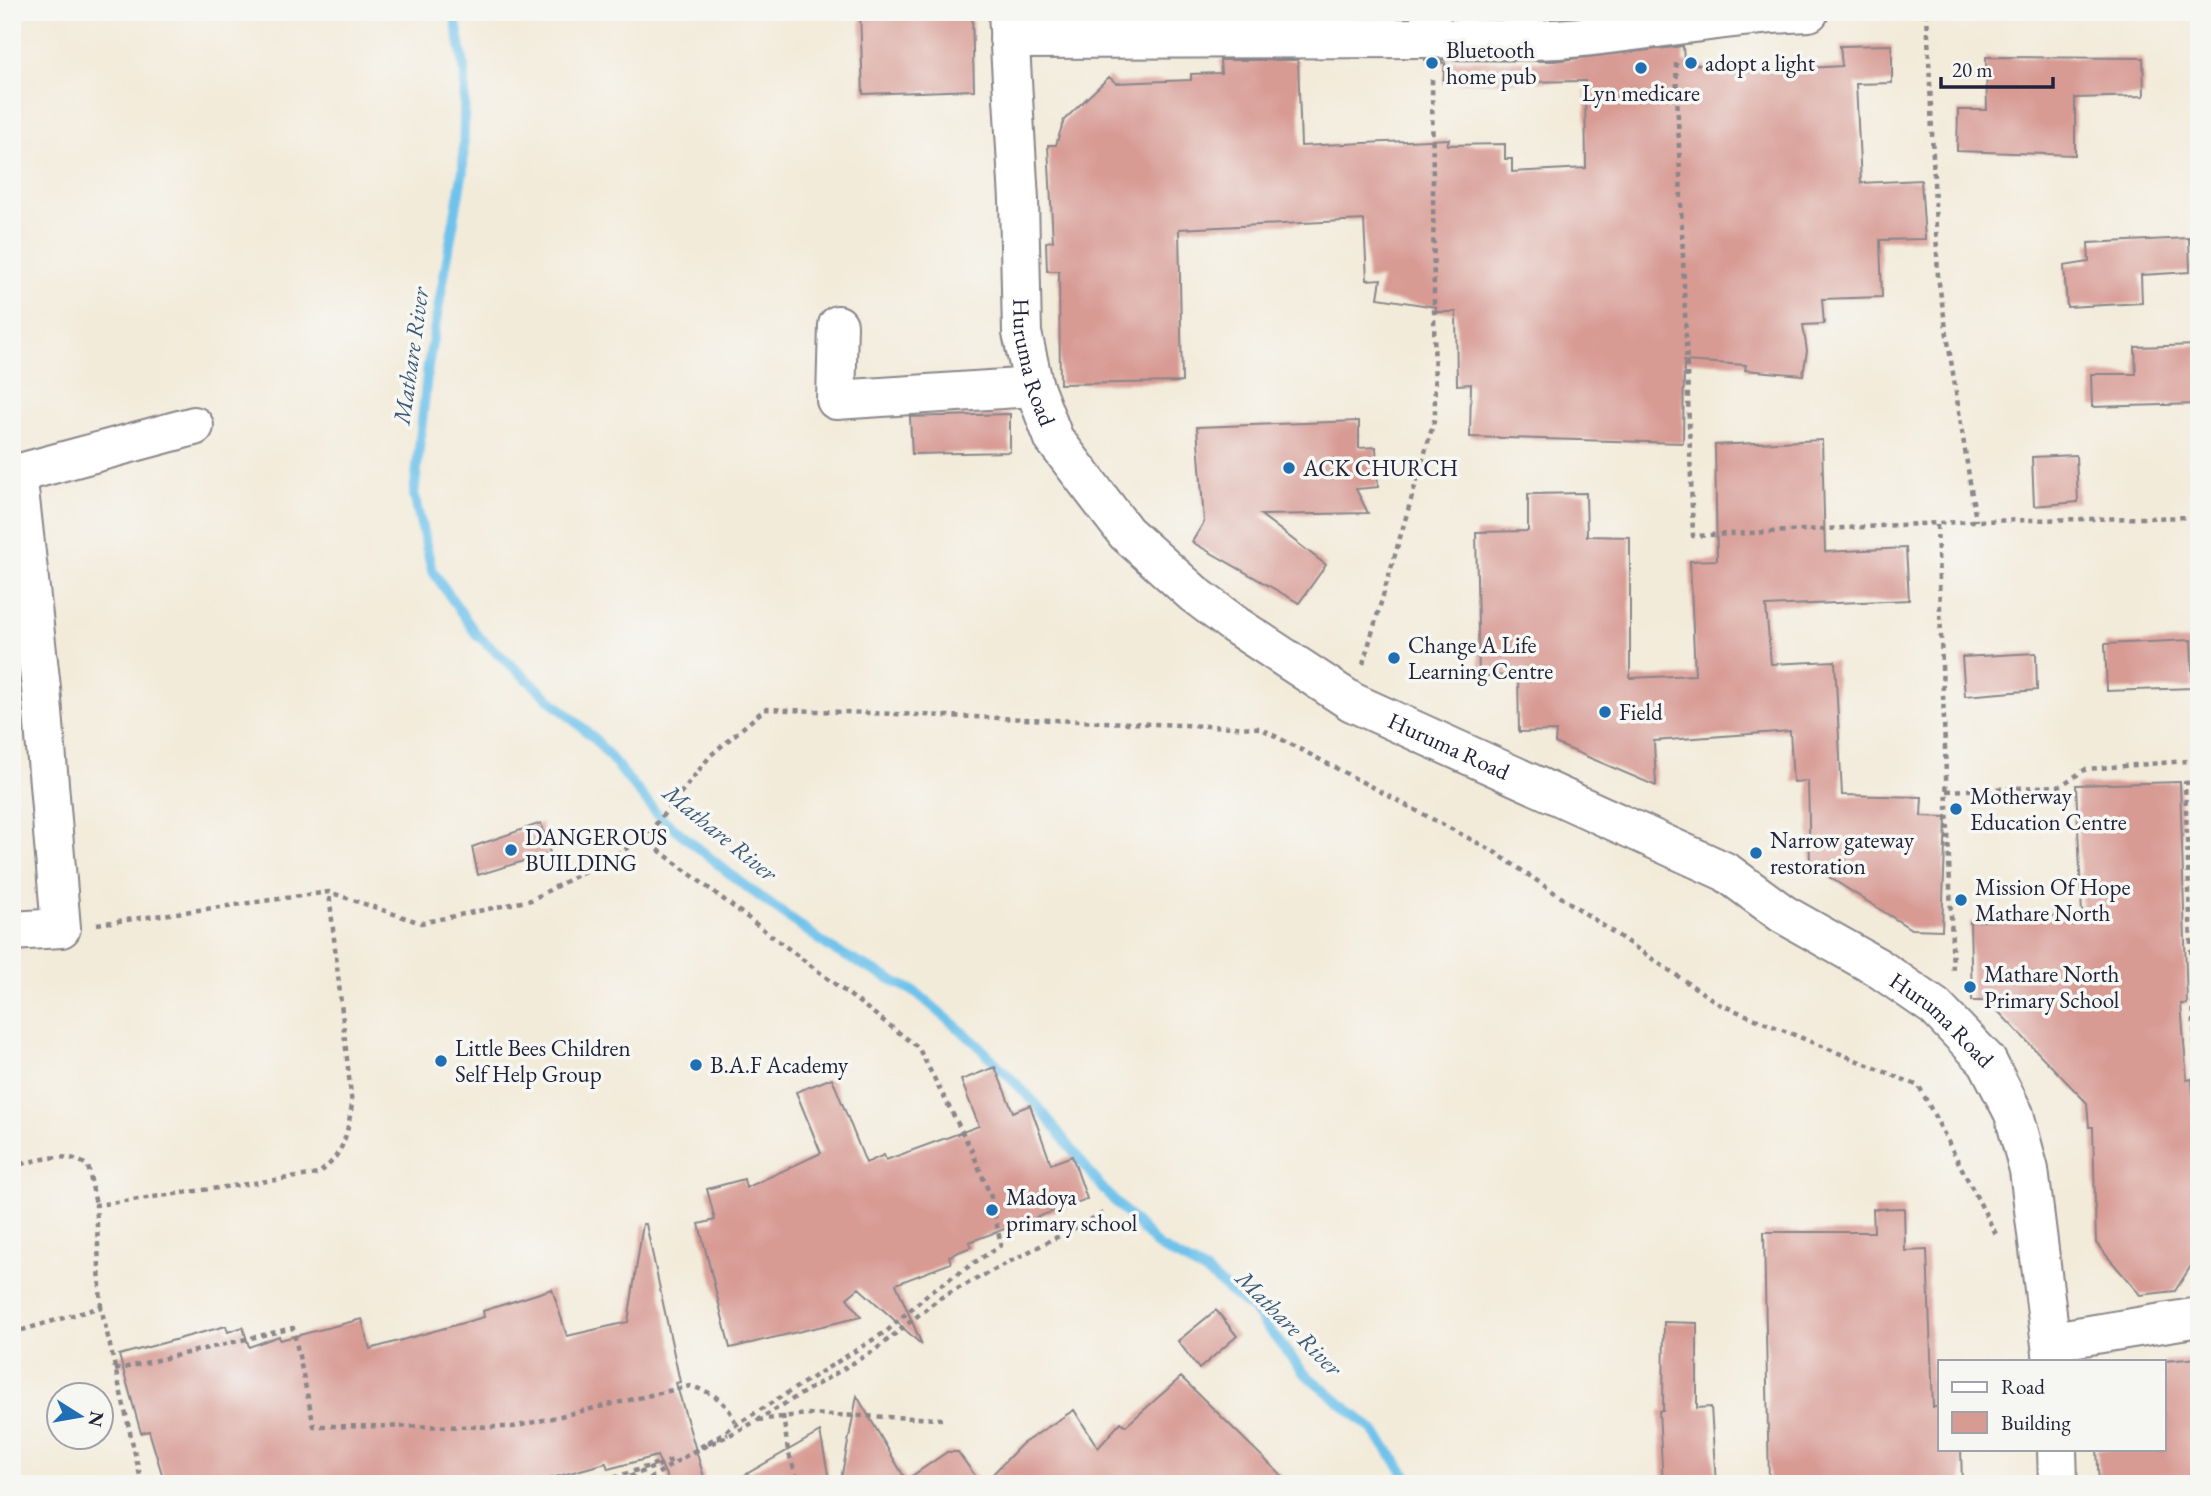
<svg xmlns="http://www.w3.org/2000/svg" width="2211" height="1496" viewBox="0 0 2211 1496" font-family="'EB Garamond',serif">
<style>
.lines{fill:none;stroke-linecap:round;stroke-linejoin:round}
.stream{stroke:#6fc2eb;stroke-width:10}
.building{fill:#d89b94}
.street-casing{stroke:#8a868a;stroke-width:42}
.path{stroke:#8a868a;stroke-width:4.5;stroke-dasharray:5 5;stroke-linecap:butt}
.street{stroke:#fff;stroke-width:38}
.poi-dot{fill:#1f6fb2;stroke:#f6f6f2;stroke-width:2.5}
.labels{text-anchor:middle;stroke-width:7;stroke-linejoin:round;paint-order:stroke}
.poi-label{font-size:23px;fill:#22223b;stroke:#f6f6f2;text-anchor:start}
.street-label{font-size:23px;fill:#22223b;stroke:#f6f6f2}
.water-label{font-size:24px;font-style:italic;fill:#3d5a79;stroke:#f6f6f2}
</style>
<rect width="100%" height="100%" fill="#f6f6f2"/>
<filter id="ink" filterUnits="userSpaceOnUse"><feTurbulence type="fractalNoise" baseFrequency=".0143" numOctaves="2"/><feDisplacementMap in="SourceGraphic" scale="14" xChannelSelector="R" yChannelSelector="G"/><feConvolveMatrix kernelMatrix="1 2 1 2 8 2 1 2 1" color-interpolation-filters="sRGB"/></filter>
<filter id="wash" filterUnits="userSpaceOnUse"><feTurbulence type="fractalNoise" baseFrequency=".00686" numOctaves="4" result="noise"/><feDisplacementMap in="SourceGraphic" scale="28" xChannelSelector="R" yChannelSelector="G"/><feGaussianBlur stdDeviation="1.57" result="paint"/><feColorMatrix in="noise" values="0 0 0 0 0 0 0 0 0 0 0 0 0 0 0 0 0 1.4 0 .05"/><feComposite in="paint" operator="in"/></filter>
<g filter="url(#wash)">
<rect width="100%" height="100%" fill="#f3ebda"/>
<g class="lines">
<!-- stream -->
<path class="stream" d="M454 12 465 72 463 170 428 366 414 495 432 570 476 634 595 739 658 815 741 883 832 949 917 993 977 1044 1037 1105 1102 1188 1159 1247 1206 1272 1253 1310 1303 1372 1373 1430 1413 1484"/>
</g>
<g id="blocks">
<!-- building -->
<path class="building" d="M860 12H972L974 90 863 94Z
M1218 12H1296V16L1218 17Z
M1452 12H1548V17H1452Z
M1892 45V83L1856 84 1861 183 1921 180 1925 239 1880 240 1882 297 1822 299 1824 324 1803 325 1807 351 1803 375 1745 370 1746 365 1684 361 1683 443 1470 437 1471 384 1457 385 1456 312H1436V307L1378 298 1381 279 1367 280 1364 220 1179 229 1182 382 1060 384 1059 271H1047L1046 242 1053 241 1048 145H1056L1064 120 1109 77 1116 83 1191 80V74L1221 73 1220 60H1298L1301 146 1449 139 1447 145 1505 144V159H1512V172L1586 168 1585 81 1443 83 1445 63 1424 60 1554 61 1683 46 1684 62 1737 72 1842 66 1840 46Z
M1986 57 2143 58 2144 96 2075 98V155L1957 151 1958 110H1987Z
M2189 238 2190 272 2141 275 2142 303 2067 307 2064 266 2089 262 2088 243Z
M2198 345 2199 404 2092 407 2091 374H2136L2135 347Z
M1010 414V452L912 454 910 417Z
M1359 421V448L1376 447 1378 487 1356 489 1368 513 1261 515 1326 565 1299 603 1192 542 1204 522 1197 427Z
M1822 440 1825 552 1906 548 1909 600 1766 606 1771 664 1835 661 1842 795 1922 797 1921 816 1946 817 1942 930 1911 929 1810 865 1808 781 1793 782 1790 731 1654 741 1656 786 1555 743 1556 731 1519 732 1518 675 1479 676 1476 532 1528 531V494L1586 493 1587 536 1630 537V678L1695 675 1690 561 1717 560 1715 445Z
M2076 455 2078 502 2034 506 2032 457Z
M2191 640 2193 688 2107 691 2105 644Z
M2036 653 2037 690 1965 696 1962 657Z
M2180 782 2187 1004H2181L2187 1080 2192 1079 2194 1112 2198 1255 2175 1291 2140 1295 2096 1243 2093 1127H2089L2087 1103 1988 1001H1972L1970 922 2082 914 2076 785Z
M541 823 550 853 478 875 472 847Z
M995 1067 1013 1112 1030 1105 1051 1164 1072 1156 1087 1199 969 1242 971 1247 949 1256 951 1263 896 1284 922 1345 859 1288 847 1298 861 1317 730 1348 699 1224 715 1220 707 1189 744 1179 746 1188 821 1153 796 1092 832 1078 866 1163 884 1155 886 1160 979 1126 961 1080Z
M1904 1208 1905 1251 1927 1250 1933 1407H1940V1449H1961L1962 1484H1769L1764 1232H1874L1873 1209Z
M643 1224H646L680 1382 676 1383 706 1484H670L657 1456 608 1469 606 1463 530 1484H165L149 1431 141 1433 119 1355 226 1326 228 1332 243 1327 249 1347 279 1336 280 1340 362 1319 370 1349 484 1317 483 1311 552 1289 567 1336 628 1322Z
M1216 1310 1237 1336 1199 1369 1178 1341Z
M1664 1322 1697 1323V1408L1711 1407 1716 1484H1663L1659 1411H1663Z
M2199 1358V1484H2099L2097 1449H2164V1361Z
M1181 1377 1290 1484H983L1022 1444 1074 1410 1098 1448 1121 1422 1126 1426Z
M857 1396 906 1480 947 1452H958L981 1484H840Z
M820 1432 830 1484H729Z"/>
</g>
</g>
<g filter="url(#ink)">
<use href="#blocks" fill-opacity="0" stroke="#8a868a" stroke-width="2"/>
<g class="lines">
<!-- street casing -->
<g class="street-casing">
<g id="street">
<path id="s1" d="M1008 12 1019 200 1022 333 1034 387 1054 439 1126 533 1194 594 1235 625 1352 702 1726 872 1783 914 1877 967 1935 1007 1987 1061 2014 1114 2029 1170 2053 1361"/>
<path d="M1430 13 1431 38C1477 39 1524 42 1570 38 1650 31 1729 15 1809 12"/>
<path d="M1009 39 1431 38"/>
<path d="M838 325 836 400 1034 387"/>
<path d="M12 475 194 426"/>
<path d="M12 477 19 490 41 688 61 928 12 931"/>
<path d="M2053 1341 2199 1317"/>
<path d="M2057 1449 2058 1484"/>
</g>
</g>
<!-- path -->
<path class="path" d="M1927 12 1938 277 1976 521
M1676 63 1693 536 1976 521 2199 517
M2192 517 2199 710
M1937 525 1953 972
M1363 664 1435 418 1432 77
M2199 782 2185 783 2199 1159
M1947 791 2060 786 2086 769 2199 760
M97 924 329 892 421 923 531 900 644 839 711 755 765 709 1260 728 1493 851 1719 1004 1919 1086 1997 1236
M12 1166C38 1161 65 1149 88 1166L96 1205
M101 1307 96 1205 318 1174C345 1153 346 1137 352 1105L329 892
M12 1333 101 1307 142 1484
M115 1370 293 1328 314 1426 513 1427 690 1386C712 1392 727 1401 735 1422
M783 1415 788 1451 799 1484
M758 1420 807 1414 942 1419
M708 1443 728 1434
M694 1452 744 1428 875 1350 940 1298 1107 1211
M595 1484 661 1462
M611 1484 675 1459
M641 1484 887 1331 929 1293 1001 1245 991 1197 971 1149 918 1047 644 839"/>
<!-- street -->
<use href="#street" class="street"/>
</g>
</g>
<!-- markers -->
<g class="poi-dot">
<circle cx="1432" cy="63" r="7"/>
<circle cx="1691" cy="63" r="7"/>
<circle cx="1641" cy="68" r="7"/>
<circle cx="1289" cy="468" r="7"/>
<circle cx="1394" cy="658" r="7"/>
<circle cx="1605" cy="712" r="7"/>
<circle cx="1956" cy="809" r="7"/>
<circle cx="511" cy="850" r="7"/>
<circle cx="1756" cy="853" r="7"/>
<circle cx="1961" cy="900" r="7"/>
<circle cx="1970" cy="987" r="7"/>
<circle cx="441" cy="1061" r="7"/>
<circle cx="696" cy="1065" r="7"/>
<circle cx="992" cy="1210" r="7"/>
</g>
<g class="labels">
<!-- poi labels -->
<g class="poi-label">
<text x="1446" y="58">Bluetooth<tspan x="1446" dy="26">home pub</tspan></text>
<text x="1705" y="71">adopt a light</text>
<text x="1641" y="101" text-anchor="middle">Lyn medicare</text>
<text x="1303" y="476">ACK CHURCH</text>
<text x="1408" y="653">Change A Life<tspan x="1408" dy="26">Learning Centre</tspan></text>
<text x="1619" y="720">Field</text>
<text x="1970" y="804">Motherway<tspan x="1970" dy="26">Education Centre</tspan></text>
<text x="525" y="845">DANGEROUS<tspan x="525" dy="26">BUILDING</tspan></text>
<text x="1770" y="848">Narrow gateway<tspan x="1770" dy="26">restoration</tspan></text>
<text x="1975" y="895">Mission Of Hope<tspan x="1975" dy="26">Mathare North</tspan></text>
<text x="1984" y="982">Mathare North<tspan x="1984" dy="26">Primary School</tspan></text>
<text x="455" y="1056">Little Bees Children<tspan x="455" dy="26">Self Help Group</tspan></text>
<text x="710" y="1073">B.A.F Academy</text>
<text x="1006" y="1205">Madoya<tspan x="1006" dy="26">primary school</tspan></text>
</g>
<!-- street labels -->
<g class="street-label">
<text dy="8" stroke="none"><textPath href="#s1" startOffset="352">Huruma Road</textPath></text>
<text dy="8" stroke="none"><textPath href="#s1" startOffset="940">Huruma Road</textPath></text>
<text dy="8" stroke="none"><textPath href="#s1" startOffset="1507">Huruma Road</textPath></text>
</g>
<!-- water labels -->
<g class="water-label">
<text transform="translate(411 356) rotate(-82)" y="8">Mathare River</text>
<text transform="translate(720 833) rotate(39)" y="8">Mathare River</text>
<text transform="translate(1289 1323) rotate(45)" y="8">Mathare River</text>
</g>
</g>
<!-- margin -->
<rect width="2211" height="1496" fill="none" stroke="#f6f6f2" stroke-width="42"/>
<!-- legend -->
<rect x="1938" y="1360" width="228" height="91" fill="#f6f6f2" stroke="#a1a1a9" stroke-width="2"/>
<rect x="1952" y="1382" width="35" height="10" fill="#ffffff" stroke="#a1a1a9" stroke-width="2"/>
<text x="2001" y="1394" font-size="21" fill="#22223b">Road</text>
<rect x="1952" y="1412" width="35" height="21" fill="#d89b94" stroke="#a1a1a9" stroke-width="2"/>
<text x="2001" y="1430" font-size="21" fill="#22223b">Building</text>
<!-- north arrow -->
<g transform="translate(80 1416) rotate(101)"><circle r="33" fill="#f6f6f2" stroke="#a1a1a9" stroke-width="2"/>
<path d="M0-5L12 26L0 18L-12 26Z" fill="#1f6fb2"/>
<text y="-10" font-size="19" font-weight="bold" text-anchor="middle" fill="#22223b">N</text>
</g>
<!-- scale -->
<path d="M1941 77v10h112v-10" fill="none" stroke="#22223b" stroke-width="3.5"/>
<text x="1952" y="77" font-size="21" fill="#22223b" stroke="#f6f6f2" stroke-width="5" paint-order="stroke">20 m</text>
</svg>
